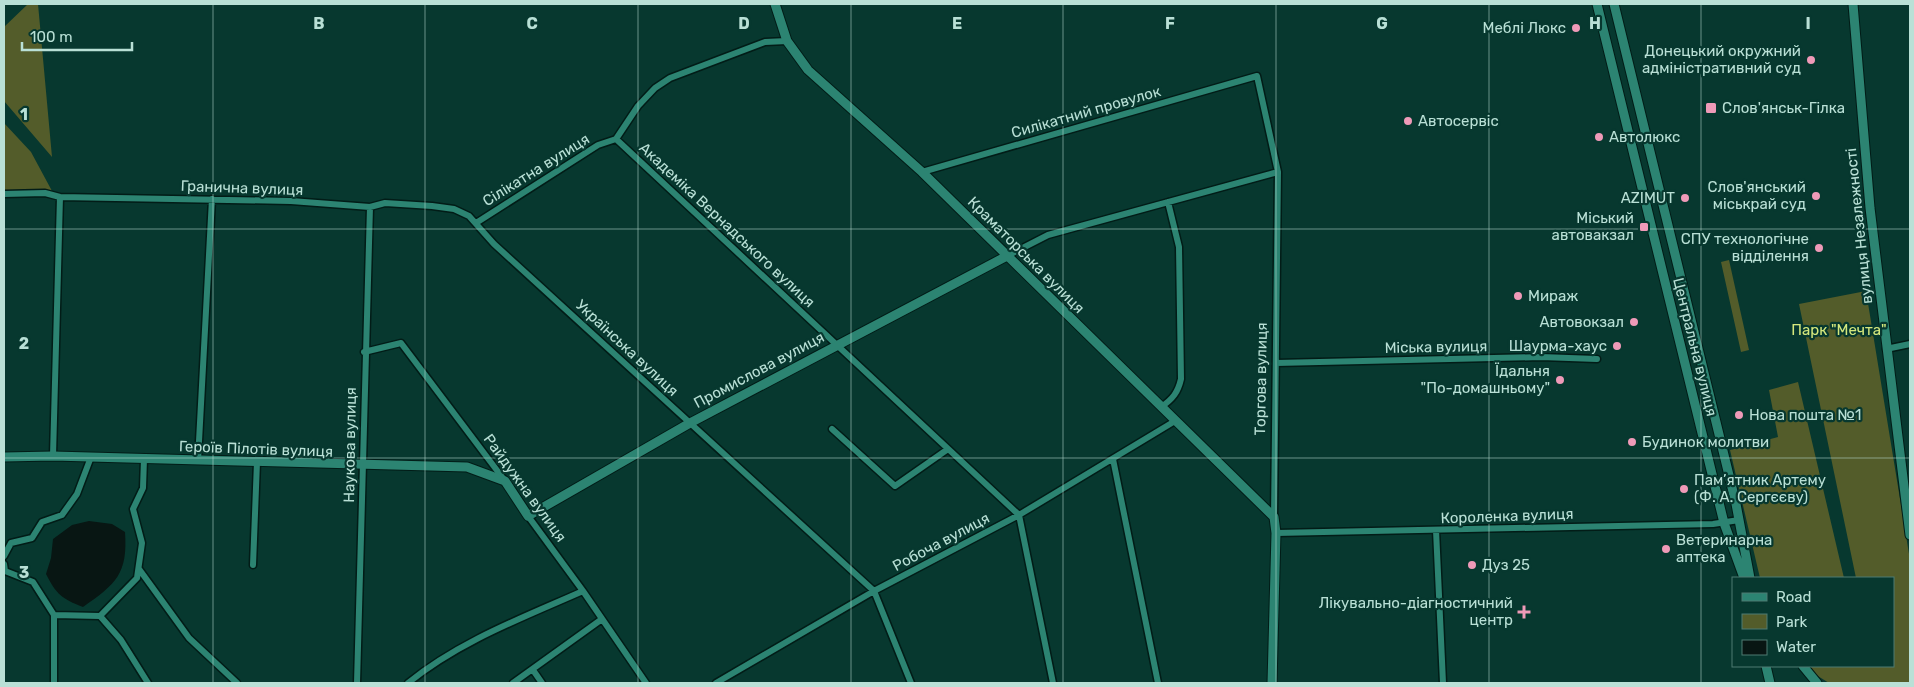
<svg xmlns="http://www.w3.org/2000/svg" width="1914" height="687" viewBox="0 0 1914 687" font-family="Rubik,sans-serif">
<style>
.green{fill:#535c2a}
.water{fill:#081613}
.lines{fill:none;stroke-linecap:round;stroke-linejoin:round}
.minor-casing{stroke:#021c17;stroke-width:9}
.tertiary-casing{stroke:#021c17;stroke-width:11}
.minor{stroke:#2c8472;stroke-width:6}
.tertiary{stroke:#2c8472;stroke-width:9}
.grid{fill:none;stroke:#b9e0d6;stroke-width:1;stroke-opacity:0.55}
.poi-dot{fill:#ef9ab8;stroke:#07382f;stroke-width:2}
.labels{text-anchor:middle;stroke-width:4.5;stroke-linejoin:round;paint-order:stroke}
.poi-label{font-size:15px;fill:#b9e0d6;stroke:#07382f;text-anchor:end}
.street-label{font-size:15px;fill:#b9e0d6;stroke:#07382f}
.park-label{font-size:15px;fill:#d5e87d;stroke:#07382f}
.grid-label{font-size:16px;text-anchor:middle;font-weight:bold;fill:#b9e0d6;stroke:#07382f;stroke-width:4.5;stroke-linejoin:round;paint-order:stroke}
</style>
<rect width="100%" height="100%" fill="#07382f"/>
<!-- green -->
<path class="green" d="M28 4H38L52 157 4 101V27Z
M4 123 31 152 52 191 4 190Z
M1729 260 1749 350 1741 352 1721 262Z
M1866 291 1910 560V683H1829L1813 673 1808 666H1893V578H1856L1799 304Z
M1798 382 1844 578H1760L1730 450 1778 437 1769 390Z"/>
<!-- water -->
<path class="water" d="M89 521 112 524 125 532C128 574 116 584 83 607 62 599 56 594 46 574L51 558 53 539 72 525Z"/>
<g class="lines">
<!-- minor casing -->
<g class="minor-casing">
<path id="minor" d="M616 139 1019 515 1053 683
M922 172 1257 76 1278 172 1274 517
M4 194 45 193 60 197 291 201 370 207 385 203 432 206 454 209 469 216 494 244 874 591 911 683
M476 223 598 145 616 139 638 106 655 88 670 78 765 42 787 41
M1007 256 1048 235 1278 172
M1886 349 1910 344
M364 352 401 343 505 481
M1276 363 1541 357 1597 359
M1161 407C1173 399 1178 392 1181 379L1179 247 1168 202
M832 429 895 486 948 449
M53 456 60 197
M1113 459 1158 683
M198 460 212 199
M528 516 583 591 646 683
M1436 530 1443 683
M1276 533 1713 524 1739 520
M4 556 11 543 32 538 42 522 62 515 77 494 91 457
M4 564 5 571 33 582 54 615V683
M253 565 257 462
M139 569 189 638 237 683
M54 615 100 616 137 578 142 543 133 509 143 488 144 459
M100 616 121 640 148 683
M533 670 542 683
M357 683 370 207
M408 683C460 641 522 618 583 591
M513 683 602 619
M716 683 874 591 1019 515 1175 421"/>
</g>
<!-- tertiary casing -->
<g class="tertiary-casing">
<path id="tertiary" d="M775 4 787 41 808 70 922 172 1274 517 1276 533 1272 683
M1597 4 1724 523 1744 578
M1614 4 1736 504 1750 578
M1853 4 1870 208 1910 535
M4 457 53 456 467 467 505 481 528 516 690 423 1007 256
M1766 666 1770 683
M1803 666 1817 683"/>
</g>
<!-- minor -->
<use href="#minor" class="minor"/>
<!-- tertiary -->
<use href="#tertiary" class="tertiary"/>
</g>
<!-- grid -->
<path class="grid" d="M213 4V683M425 4V683M638 4V683M851 4V683M1063 4V683M1276 4V683M1489 4V683M1701 4V683M4 229H1910M4 458H1910"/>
<!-- markers -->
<g class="poi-dot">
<circle cx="1576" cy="28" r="5"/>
<circle cx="1811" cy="60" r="5"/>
<rect x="1705" y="102" width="12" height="12" rx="2.5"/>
<circle cx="1408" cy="121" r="5"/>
<circle cx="1599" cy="137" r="5"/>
<circle cx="1816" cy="196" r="5"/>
<circle cx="1685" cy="198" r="5"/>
<rect x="1639" y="222" width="10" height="10" rx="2.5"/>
<circle cx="1819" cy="248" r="5"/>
<circle cx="1518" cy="296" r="5"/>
<circle cx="1634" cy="322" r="5"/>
<circle cx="1617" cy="346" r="5"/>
<circle cx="1560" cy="380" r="5"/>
<circle cx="1739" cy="415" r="5"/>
<circle cx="1632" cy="442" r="5"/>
<circle cx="1684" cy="489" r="5"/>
<circle cx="1666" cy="549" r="5"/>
<circle cx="1472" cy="565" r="5"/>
<path d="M1521.5 604.5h5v5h5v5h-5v5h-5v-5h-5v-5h5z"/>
</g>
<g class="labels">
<!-- poi labels -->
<g class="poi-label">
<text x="1566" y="33">Меблі Люкс</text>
<text x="1801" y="56">Донецький окружний<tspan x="1801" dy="17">адміністративний суд</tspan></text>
<text x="1722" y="113" text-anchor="start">Слов'янськ-Гілка</text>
<text x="1418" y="126" text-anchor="start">Автосервіс</text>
<text x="1609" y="142" text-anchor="start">Автолюкс</text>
<text x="1806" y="192">Слов'янський<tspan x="1806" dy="17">міськрай суд</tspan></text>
<text x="1675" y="203">AZIMUT</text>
<text x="1634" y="223">Міський<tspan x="1634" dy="17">автовакзал</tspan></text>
<text x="1809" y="244">СПУ технологічне<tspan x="1809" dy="17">відділення</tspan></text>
<text x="1528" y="301" text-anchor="start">Мираж</text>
<text x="1624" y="327">Автовокзал</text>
<text x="1607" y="351">Шаурма-хаус</text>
<text x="1550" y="376">Їдальня<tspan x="1550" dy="17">"По-домашньому"</tspan></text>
<text x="1749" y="420" text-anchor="start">Нова пошта №1</text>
<text x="1642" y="447" text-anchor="start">Будинок молитви</text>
<text x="1694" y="485" text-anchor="start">Пам’ятник Артему<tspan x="1694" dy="17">(Ф. А. Сергєєву)</tspan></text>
<text x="1676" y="545" text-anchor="start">Ветеринарна<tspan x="1676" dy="17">аптека</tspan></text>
<text x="1482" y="570" text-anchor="start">Дуз 25</text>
<text x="1513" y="608">Лікувально-діагностичний<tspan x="1513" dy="17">центр</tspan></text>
</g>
<!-- street labels -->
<g class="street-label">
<text transform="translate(1086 112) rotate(-16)" y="5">Силікатний провулок</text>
<text transform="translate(536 170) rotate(-32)" y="5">Сілікатна вулиця</text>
<text transform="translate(242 188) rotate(2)" y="5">Гранична вулиця</text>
<text transform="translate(727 225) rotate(43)" y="5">Академіка Вернадського вулиця</text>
<text transform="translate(1859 226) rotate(-96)" y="5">вулиця Незалежності</text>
<text transform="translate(1026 255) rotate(45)" y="5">Краматорська вулиця</text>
<text transform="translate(1436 347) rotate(-1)" y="5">Міська вулиця</text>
<text transform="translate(1695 347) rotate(76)" y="5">Центральна вулиця</text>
<text transform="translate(627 348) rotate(43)" y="5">Українська вулиця</text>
<text transform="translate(759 370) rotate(-28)" y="5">Промислова вулиця</text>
<text transform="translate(1261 379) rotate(-89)" y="5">Торгова вулиця</text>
<text transform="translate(350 445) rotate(-89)" y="5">Наукова вулиця</text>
<text transform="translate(256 449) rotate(2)" y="5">Героїв Пілотів вулиця</text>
<text transform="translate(525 488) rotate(54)" y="5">Райдужна вулиця</text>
<text transform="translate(1507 516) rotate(-2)" y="5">Короленка вулиця</text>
<text transform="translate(941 542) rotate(-28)" y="5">Робоча вулиця</text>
</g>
<!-- park labels -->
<g class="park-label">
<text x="1839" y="335">Парк "Мечта"</text>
</g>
</g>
<g class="grid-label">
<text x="319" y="29">B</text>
<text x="532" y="29">C</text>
<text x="744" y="29">D</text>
<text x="957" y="29">E</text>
<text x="1170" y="29">F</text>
<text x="1382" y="29">G</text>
<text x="1595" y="29">H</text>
<text x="1808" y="29">I</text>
<text x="24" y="120">1</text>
<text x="24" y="349">2</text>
<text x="24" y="578">3</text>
</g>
<!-- border -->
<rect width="1914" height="687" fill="none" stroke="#b9e0d6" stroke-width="10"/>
<!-- legend -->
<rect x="1732" y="577" width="162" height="90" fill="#07382f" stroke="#4e7b72"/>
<rect x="1742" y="593" width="25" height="8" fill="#2c8472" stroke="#4e7b72"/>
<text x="1776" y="602" font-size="15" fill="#b9e0d6">Road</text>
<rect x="1742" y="614" width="25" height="15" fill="#535c2a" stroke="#4e7b72"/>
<text x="1776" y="627" font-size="15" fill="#b9e0d6">Park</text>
<rect x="1742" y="640" width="25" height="15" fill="#081613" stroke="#4e7b72"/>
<text x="1776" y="652" font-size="15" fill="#b9e0d6">Water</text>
<!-- scale -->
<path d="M22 42v8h110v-8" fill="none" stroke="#b9e0d6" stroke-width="2.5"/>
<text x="30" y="42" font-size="15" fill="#b9e0d6" stroke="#07382f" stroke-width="4" paint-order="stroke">100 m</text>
</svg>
